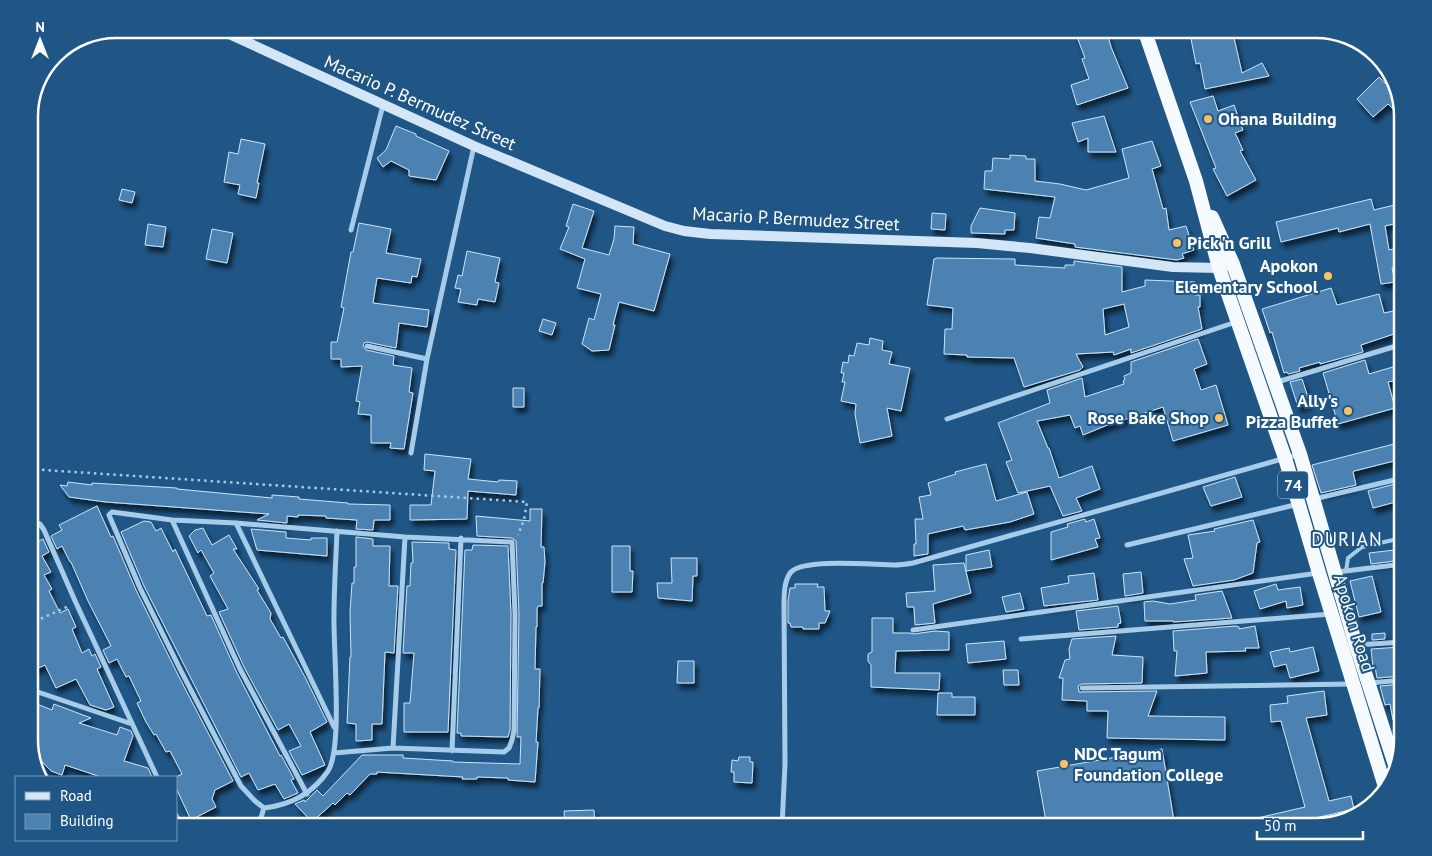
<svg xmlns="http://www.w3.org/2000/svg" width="1432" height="856" viewBox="0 0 1432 856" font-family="'PT Sans',sans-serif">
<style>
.building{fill:#4b82b1;stroke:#cce4f8;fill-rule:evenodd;filter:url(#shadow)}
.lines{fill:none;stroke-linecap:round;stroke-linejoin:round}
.path{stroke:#a7ccea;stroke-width:2.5;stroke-dasharray:2.5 4;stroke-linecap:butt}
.service{stroke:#a7ccea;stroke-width:4}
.minor{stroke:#a7ccea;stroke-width:5}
.secondary{stroke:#d3e6f8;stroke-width:10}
.trunk{stroke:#f5fafe;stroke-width:14}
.poi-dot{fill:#f9c167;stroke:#1f5686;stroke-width:2}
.labels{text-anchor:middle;stroke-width:4;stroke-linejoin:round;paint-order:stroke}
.shield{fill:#1f5686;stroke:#bcccdb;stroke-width:1}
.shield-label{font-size:16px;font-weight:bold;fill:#fff}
.street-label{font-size:18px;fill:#fff;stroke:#1f5686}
.poi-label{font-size:18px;font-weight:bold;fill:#fff;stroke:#1f5686;text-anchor:start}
.neighbourhood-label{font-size:19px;letter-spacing:1px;fill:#fff;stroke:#1f5686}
.rim{fill:none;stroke:#fff;stroke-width:2.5}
</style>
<defs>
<filter id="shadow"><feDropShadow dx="3" dy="5.5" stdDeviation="2.5" flood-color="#0009"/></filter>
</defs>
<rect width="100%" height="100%" fill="#1f5686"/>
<!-- building -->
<path class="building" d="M1074 29H1106L1111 47 1128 88 1077 105 1071 85 1089 79 1082 59 1085 58Z
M1215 29H1232L1242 73 1262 63 1269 76 1205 89 1200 63 1196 64 1190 34Z
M1379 77 1400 98 1401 103 1394 110 1388 104 1373 117 1357 99Z
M1213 96 1218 111 1234 105 1243 130 1235 133 1243 150 1240 151 1256 180 1227 196 1213 169 1216 168 1190 102Z
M1104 116 1116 152H1088V138L1078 142 1072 123Z
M396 126 416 134V136L449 151 436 180 409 176V170L391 161 383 167 377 158 386 150Z
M241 139 265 144 257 183H259L256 198 238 194 240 185 224 182 229 152 238 154Z
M1152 141 1161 166 1152 169 1163 209 1166 208 1169 230 1186 226 1194 250 1182 254 1184 258 1177 260 1075 247V244L1036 238 1039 217 1050 218 1055 197 984 189 985 171H992L993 158 1010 159V155L1026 156V159H1035V181L1060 184 1086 190 1129 178 1122 149Z
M122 189 135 192 132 203 119 200Z
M1371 199 1374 210 1403 203V222L1385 226 1389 250 1403 247V265L1392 268 1395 282 1381 284 1370 224 1339 232 1338 228 1281 242 1276 222Z
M573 204 594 211 582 248 609 255 614 239 615 226 634 227 633 244 670 254 654 311 619 302 613 325H615L609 350 592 351 582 344 589 318 594 320 601 294 577 288 585 259 560 249 569 227 566 226Z
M980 208 1015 213 1014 230H1005V234L971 233V226Z
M932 213 946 214 945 230 931 229Z
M359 223 391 229 386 253 421 259 417 277 412 276 411 283 377 278 373 303 429 310 427 327 399 323 396 348 367 342 364 343 363 346 366 350 394 356 393 365 412 368 409 392 413 393 404 449 390 448 391 443H371V415L358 414 360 402 356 401 362 366 341 367V359H331V342H337L344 308 341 307 351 252H353Z
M148 224 166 227 163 247 145 245Z
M212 229 233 233 227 263 206 259Z
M467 251 500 258 495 282 499 283 495 302 478 299 477 305 458 302 461 289 455 288 458 275 462 276Z
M937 258 1015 259V265L1065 268V265H1074V261L1122 267V292L1145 286V280L1195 282V295H1200V307H1198L1202 329 1131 353V349L1114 355 1113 352 1076 354 1083 367 1080 370 1024 387 1014 358 967 357V355L944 354 945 329H952L953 308 927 305 934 259ZM1124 304 1129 327 1105 335 1103 309Z
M1331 288 1337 305 1379 294 1384 313 1403 309V331L1361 345 1363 352 1320 364V362L1299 368 1300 371 1288 374 1287 372 1284 373 1272 332 1270 333 1262 309Z
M543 319 556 323 552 335 539 331Z
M870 338 883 341 882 350 892 352 889 364 910 368 901 411 887 408 892 436 860 443 855 414 856 404 841 401 845 382H842L844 373H841L843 362 848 363 849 355 854 356 857 343 869 345Z
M1198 339 1207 364 1194 369 1201 390 1216 385 1228 425 1173 441 1163 407 1105 426 1083 435 1080 426 1075 428 1070 415 1037 421 1048 448H1049L1059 478 1092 466 1100 489 1076 498 1082 511 1063 516 1050 486 1018 493 1006 462 1012 460 998 423 1050 403 1047 390 1082 378 1085 397 1124 384 1123 381 1125 380 1124 376 1131 373V362Z
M1365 360 1369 374 1403 364V379L1388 382 1395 408 1338 424 1323 373Z
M1302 379 1310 403 1298 407 1290 382Z
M513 388H524V407H513Z
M1394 444 1398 460 1354 471 1353 472 1356 485 1321 493 1312 465Z
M425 454 471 459 468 479 498 482 499 480 517 481 516 495 468 491 467 519 410 520V505H431L435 471 424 470Z
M986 464 996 501 1027 492 1034 514 1010 522 965 530 963 526 928 534V554L914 556V544H916L915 519H923L919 497 931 495 928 483 956 474 955 472Z
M1235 477 1242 497 1211 506 1203 487Z
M68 482 92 485V483L177 488V489L272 498V495L299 497V499L348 503V504L390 505V520H374L373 530 356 529 357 520 326 518V516L298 515V517L287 516V523L257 520 269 514 106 502 69 497 60 485 67 486Z
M1403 482V500L1373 508 1368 491Z
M97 506 111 537 113 536 136 590 177 673 233 781 215 790 212 799 216 807 191 820 176 788V777L182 774 170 751 166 752 156 734 154 735 146 722 137 703 141 701 129 676 126 677 117 659 109 663 103 650 111 646 88 601 71 562H70L62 546 57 549 51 536 62 530 59 525Z
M530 509H542L541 547H544L545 562 543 583H542V606H538L537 609V627H536L535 669H540L539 708H538L536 742H538L535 782 508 780V778L477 777V779H462L463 777 377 772V774H370L350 795 347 793 335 805 333 803 312 822 295 804 304 800 305 802 317 790 323 796 362 755H403V758L453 761V762L520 764 521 737H517L519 614 516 541 512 538 477 536 476 516 530 521Z
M1085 519 1086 522 1094 519 1100 538 1095 539 1098 547 1051 560V532L1068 527 1067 524Z
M1253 520 1260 542 1257 543 1253 573 1234 580 1193 586 1184 559 1193 558 1188 535 1215 531 1214 529Z
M144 521 151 522 156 531 161 528 173 552 175 549 207 616 211 615 236 671 280 756 281 755 294 779 291 780 298 793 284 799 275 784 258 790 249 773 241 777 144 586 121 532Z
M203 528 212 545 229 535 237 549H233L259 589 257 590 271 613 270 619 281 638 283 637 306 679 327 722 310 732 325 765 302 775 289 751 301 746 289 724 278 730 244 667 219 612 228 609 210 576 214 573 201 550 198 553 189 536 195 530Z
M251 529 286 532V538L311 540V538H327V556L257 550Z
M356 537 373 539V546H390L389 586H398L394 653 385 652 382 724H372V740L356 741V724L347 723 350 657H351L350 612 352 583H354V567H356Z
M43 539 49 552 42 556 51 572 44 575 52 589 49 591 60 613 68 609 76 627 72 629 82 653 89 649 92 656 95 654 101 667 97 669 114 707 106 710 90 705 76 679 56 688 45 665 34 670 29 658V546Z
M412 542 449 543V549L456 550 448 732H404V703H410L414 653H403L407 586H410L411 563H413Z
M473 545 508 546 511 614 510 730 508 737 461 736V733H457L465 550H472Z
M612 546H630V571H633L632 592H612Z
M1403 549V560L1371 564 1369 553Z
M989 550 992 567 966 571V555Z
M671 558H697V576H693L692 601 658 598 657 583H672Z
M964 563 971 593 933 604 935 623 915 625 914 607H907L906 593 935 591 933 565Z
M1141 572 1143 593 1125 596 1123 574Z
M1094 573 1098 600 1044 606 1041 588 1069 583 1068 576Z
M1372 576 1381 612 1359 617 1350 581Z
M795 584H818L817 587H824L825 611H830L825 623H819V629H803V627H791L790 623H788V601L790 588H795Z
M1276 584 1278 590 1300 587 1303 605 1287 608 1286 601 1260 609 1254 591Z
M1222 591 1232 618 1173 622V621H1145L1144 602 1153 601 1170 604 1196 600 1195 595Z
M1020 593 1024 609 1006 612 1002 597Z
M1118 606 1121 623 1118 624V627L1079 630 1076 611Z
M872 618H893V633H910L914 634 935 631 949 632V650L896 651 895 673H940L939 690 871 687V665L868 661V654L872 652Z
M1236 626 1239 627V629L1255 626 1259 648H1245L1246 651 1206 652 1207 673 1175 676 1177 651H1174L1173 631Z
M1385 633V639L1372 640V634Z
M1116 636 1112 655 1143 657 1142 683 1082 684 1078 686 1079 692 1157 691 1148 716 1225 717V740L1107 738 1108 711H1087V701L1062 700 1063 678H1059L1065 660 1070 659 1069 649 1072 639Z
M1004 641 1006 659 968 663 966 644Z
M1313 647 1319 671 1290 678 1286 664 1274 667 1270 652 1289 648 1290 652Z
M1401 647 1403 676 1377 678 1375 667H1373L1371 649Z
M678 661H694V683H677Z
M1003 670H1018L1019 685H1004Z
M1403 684V718L1393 720 1390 704 1385 705 1380 686Z
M1324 691 1327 715 1306 718 1329 801 1351 796 1354 809 1311 819 1313 827H1237L1236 823 1305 807 1281 721 1271 722 1270 705 1288 703 1287 696Z
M938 693H952V697H975V715H937Z
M29 704 36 707 37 704 52 710 54 704 91 718 79 723 117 735 120 727 131 731 133 736 124 761 148 768 152 777H101L65 765 62 775 51 771 30 749Z
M1162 749 1175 827H1047L1037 771Z
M739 757H750V762H753L752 783 734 782V772H731L732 760 738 761Z
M594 810 595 827H565L564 811Z"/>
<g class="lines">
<!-- path -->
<path class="path" d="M29 469 527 502 524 520 518 535
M29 624 69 606"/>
<!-- service -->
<path class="service" d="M1346 571 1348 558 1362 547 1402 538"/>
<!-- minor -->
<path class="minor" d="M351 230 383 105
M367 346 427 359
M1277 382 1403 344
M947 419 1236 322
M411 453 427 359 474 146
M1314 499 1403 478
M29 519 40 524 44 530 76 603 157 777
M172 520 240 669 307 794
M236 523 334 727
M1127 545 1299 504
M1337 572 1403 564
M913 630 1318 573
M1021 639 1331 614
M1356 645 1403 642
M1369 683 1403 680
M1082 688 1351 684
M29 689 132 724
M393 748 405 537
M452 751 461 538
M334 753 393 748 504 752 509 748 512 740 514 730 515 614 512 542 405 537 236 523 172 520 112 512 109 515 140 588 181 671 241 786 255 801 264 808C290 805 313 793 328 771 343 748 333 647 334 615 334 587 336 559 337 531
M176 815 182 827
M258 827 264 808
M782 827 785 764 784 605C784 595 784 580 791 572 804 558 874 565 894 565 900 565 907 564 913 563L1300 454"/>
<!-- secondary -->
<path class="secondary" d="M218 29 474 146 665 226 684 231 710 234 977 243 1030 248 1173 267 1219 268 1233 264"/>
<!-- trunk -->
<path class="trunk" d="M1144 29 1196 181 1219 268 1285 458 1319 573 1386 790
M1212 217 1233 264 1300 454 1356 645 1396 768"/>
</g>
<!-- markers -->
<g class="poi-dot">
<circle cx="1208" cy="119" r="5"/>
<circle cx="1177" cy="243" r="5"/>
<circle cx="1328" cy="276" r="5"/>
<circle cx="1348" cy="411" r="5"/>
<circle cx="1219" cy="418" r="5"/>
<circle cx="1064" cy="764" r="5"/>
</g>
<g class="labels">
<!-- shield labels -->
<rect class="shield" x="1278" y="471.5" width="30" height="27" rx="4"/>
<g class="shield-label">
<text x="1293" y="491">74</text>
</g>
<!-- street labels -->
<g class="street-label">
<text transform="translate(420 103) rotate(24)" y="6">Macario P. Bermudez Street</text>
<text transform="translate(796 219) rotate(3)" y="6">Macario P. Bermudez Street</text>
<text transform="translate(1354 623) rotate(73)" y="6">Apokon Road</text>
</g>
<!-- poi labels -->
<g class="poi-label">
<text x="1218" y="125">Ohana Building</text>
<text x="1187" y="249">Pick 'n Grill</text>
<text x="1318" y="272" text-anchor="end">Apokon<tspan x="1318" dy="21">Elementary School</tspan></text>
<text x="1338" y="407" text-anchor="end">Ally's<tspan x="1338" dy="21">Pizza Buffet</tspan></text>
<text x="1209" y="424" text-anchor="end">Rose Bake Shop</text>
<text x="1074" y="760">NDC Tagum<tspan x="1074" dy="21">Foundation College</tspan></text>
</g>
<!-- neighbourhood labels -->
<g class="neighbourhood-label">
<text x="1347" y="546">DURIAN</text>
</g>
</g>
<!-- crop -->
<path d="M0 0H1432V856H0ZM116 38H1316A78 78 0 0 1 1394 116V740A78 78 0 0 1 1316 818H116A78 78 0 0 1 38 740V116A78 78 0 0 1 116 38Z" fill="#1f5686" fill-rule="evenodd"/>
<path class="rim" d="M116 38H1316A78 78 0 0 1 1394 116V740A78 78 0 0 1 1316 818H116A78 78 0 0 1 38 740V116A78 78 0 0 1 116 38Z"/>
<!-- legend -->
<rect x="15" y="776" width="162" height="65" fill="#1f5686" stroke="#799ab6"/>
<rect x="25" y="792" width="25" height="8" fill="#d3e6f8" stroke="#799ab6"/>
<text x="60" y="801" font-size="15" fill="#ffffff">Road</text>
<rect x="25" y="814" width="25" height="15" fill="#4b82b1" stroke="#799ab6"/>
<text x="60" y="826" font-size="15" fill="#ffffff">Building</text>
<!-- north arrow -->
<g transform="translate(40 40)" stroke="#1f5686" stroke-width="4" paint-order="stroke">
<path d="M0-4L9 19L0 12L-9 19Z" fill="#ffffff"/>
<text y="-8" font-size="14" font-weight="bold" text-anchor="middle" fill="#ffffff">N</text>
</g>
<!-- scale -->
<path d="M1257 831v8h106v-8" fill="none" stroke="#ffffff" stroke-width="2.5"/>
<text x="1264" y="831" font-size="15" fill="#ffffff" stroke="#1f5686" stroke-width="4" paint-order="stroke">50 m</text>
</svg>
